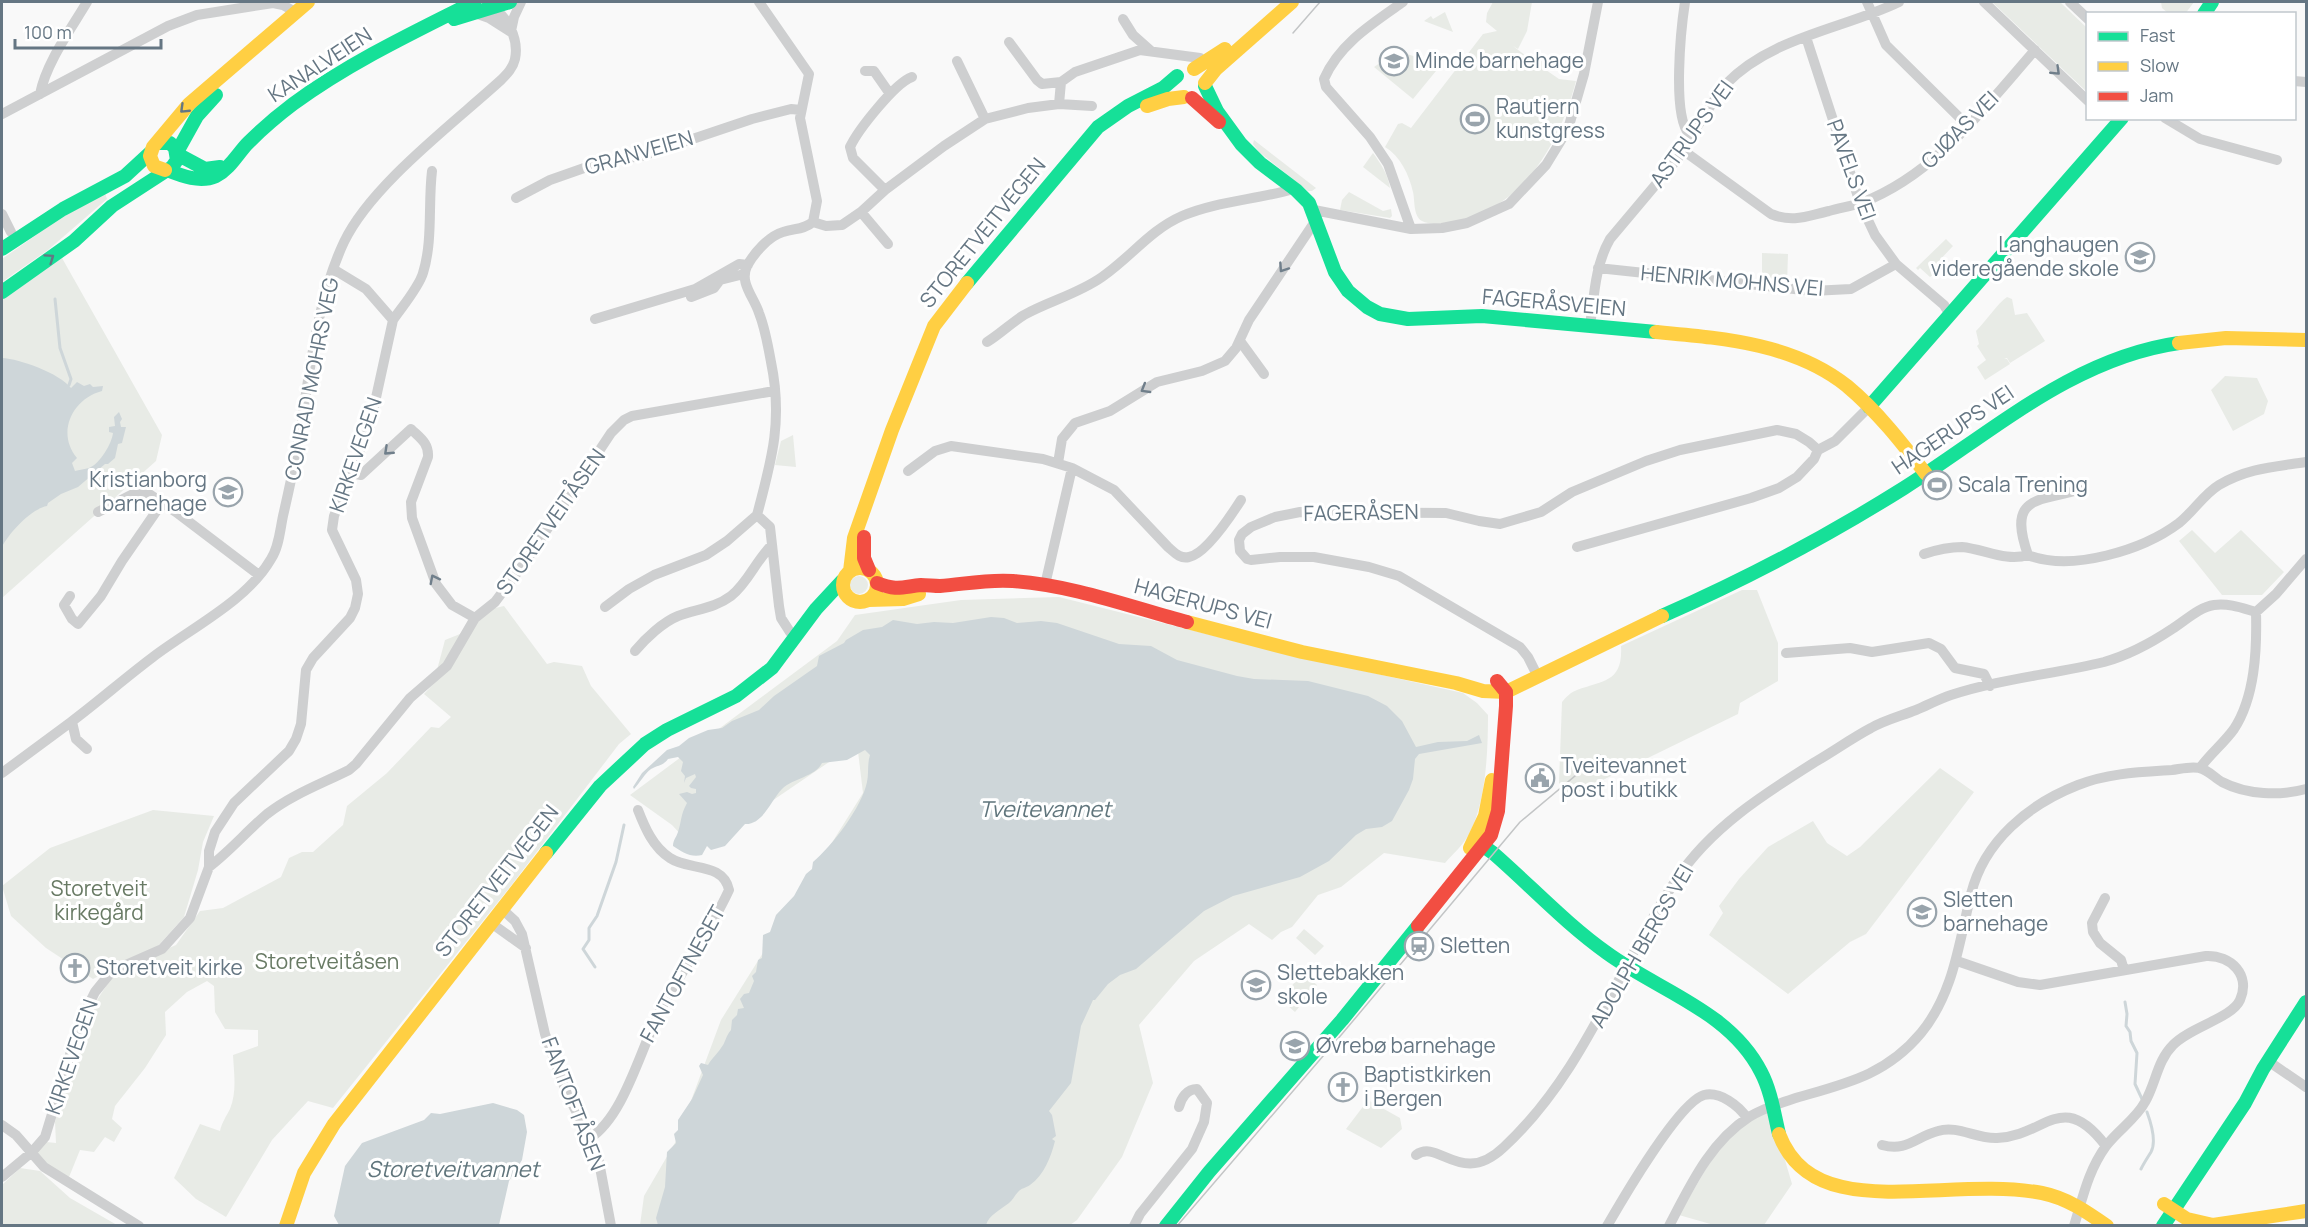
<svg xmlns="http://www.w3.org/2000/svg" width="2308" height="1227" viewBox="0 0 2308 1227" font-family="Manrope,sans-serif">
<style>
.green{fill:#e8ebe6}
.water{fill:#ced6d9}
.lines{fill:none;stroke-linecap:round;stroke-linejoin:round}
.stream{stroke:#ced6d9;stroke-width:3}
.street{stroke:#cecfd0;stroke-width:10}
.fast{stroke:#16e098;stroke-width:14}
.slow{stroke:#ffcf43;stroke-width:14}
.jam{stroke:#f24e42;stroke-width:14}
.tram{stroke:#c3c5c6;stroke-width:1.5}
.oneway{stroke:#707f8b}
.oneway2{stroke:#657683}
.labels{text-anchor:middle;stroke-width:6;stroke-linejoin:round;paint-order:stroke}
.poi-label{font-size:21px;fill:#657683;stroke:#fff;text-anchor:start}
.street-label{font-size:21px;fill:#657683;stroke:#fff}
.park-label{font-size:21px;fill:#687a64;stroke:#fff}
.water-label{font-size:22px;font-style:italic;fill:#60757c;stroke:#fff}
</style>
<rect width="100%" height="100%" fill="#f9f9f9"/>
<!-- green -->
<path class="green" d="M1493 2H1532L1527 31 1518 49 1513 46 1535 63 1539 57 1550 63 1546 70 1559 79 1576 81C1560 143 1522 210 1454 221 1445 223 1431 226 1422 221 1413 216 1415 200 1413 192 1409 174 1400 156 1385 147L1398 124 1402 123 1411 128 1483 34 1497 31 1486 22 1487 13Z
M1992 2H2060L2087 28V92Z
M2161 2H2194L2185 14 2168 13 2162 8Z
M1445 12 1453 32 1424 21 1431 16 1433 19Z
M1404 53 1435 63 1436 71 1413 99 1374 67 1390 56Z
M1254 140 1316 188 1312 191H1308L1259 152 1253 144Z
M1373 153C1381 164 1388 174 1390 188L1363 167Z
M1349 192 1383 211 1391 209 1392 216 1390 218 1340 210 1342 200Z
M105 193 107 199 48 250 2 282V259L62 217Z
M1946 239 1953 246 1937 263 1942 268 1930 277 1920 268 1918 270 1916 268Z
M1762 253 1788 254 1787 284 1762 281Z
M62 258 162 435 156 461 2 598V300Z
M2007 297 2012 299 2015 315 2027 313 2045 341 2010 363 2007 358 2004 359H2007L2010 364 1985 380 1977 367 1986 360 1977 346 1979 344 1976 331C1986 321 1997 304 2007 297Z
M2225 376 2257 378 2268 401 2264 414 2233 431 2211 390Z
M793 435 796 467 775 465 781 441Z
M2192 530 2215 553 2241 530 2284 572 2262 595H2222L2179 541Z
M850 585a9 9 0 1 1 18 0a9 9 0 1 1-18 0Z
M1742 590H1757L1778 643V681L1740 703 1738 714 1570 796 1559 783 1562 702C1566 697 1571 692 1577 690 1604 680 1623 682 1621 646Z
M1059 597 1274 651 1463 693 1477 703 1488 715C1488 752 1486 802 1469 834 1464 844 1453 854 1445 863L1384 853 1341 887 1318 895 1292 927 1281 932 1272 940 1249 924 1194 961 1139 1025 1153 1083 1122 1157 1077 1220 1070 1225H640L644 1196 676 1141 721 1020 863 793 857 743 697 852 672 825 630 795 837 641 855 615 961 600Z
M504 606 547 664 554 662 582 666 591 686 631 734 619 744 510 887 333 1108 308 1101 272 1140 226 1217 196 1199 174 1178 200 1124 220 1131C222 1122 226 1117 230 1109 237 1091 234 1074 233 1055L258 1046V1030L225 1029 215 1012 214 986 207 981 187 992 165 1012 166 1035 145 1068 115 1106 112 1119 122 1128 114 1142 105 1137 94 1152 80 1150 67 1182 31 1155 37 1141 56 1143 55 1122 84 1020 116 971 176 945 200 911 223 908 281 877 289 858 302 852H313L343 825 347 806 387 773 431 727 439 728 451 717 424 694 444 673 437 670 445 640 460 634 491 609Z
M1940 768 1974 792 1866 934 1850 942 1788 994 1709 935 1723 913 1719 906 1739 879 1768 847 1813 821 1827 843 1847 856 1860 847Z
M153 810 214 816 203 842 198 870 184 917 158 946 93 979 46 948 11 916 2 886 50 848Z
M1304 929 1324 946 1315 955 1296 938Z
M1303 973 1317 985 1295 1012 1280 999Z
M1368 1100 1400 1118 1402 1129 1381 1148 1346 1129Z
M1770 1109 1792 1184 1764 1225H1714L1679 1215 1714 1155 1739 1129Z
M20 1168 40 1171 70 1198 117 1225H2V1185Z"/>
<!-- water -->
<path class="water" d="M2 358C20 359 59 373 71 388L77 382 84 386 90 384 93 387 103 386 102 391C72 399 56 433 77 458L72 463 75 471C79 470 85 469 89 468 100 464 112 443 113 433L109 432V427L115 426 114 417 119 412 122 419 120 422 121 427H126L122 443 118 444 115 458 108 464H105L78 487 61 494 48 503 47 506C31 509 9 533 2 547Z
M991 617 1004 618 1017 623 1041 621 1057 623 1119 644 1151 646 1177 660 1237 676 1254 679 1308 681 1368 696 1387 706 1402 721 1416 747 1438 742 1467 741 1479 735 1482 743 1419 754 1415 759 1413 779 1409 790 1392 821 1382 827 1366 829 1356 835 1329 861 1300 877 1233 896 1204 911 1136 969 1120 975 1108 984 1095 1000H1093L1081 1026 1071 1083 1049 1111 1052 1115 1056 1136 1052 1139 1055 1141C1051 1157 1044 1175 1030 1185 1026 1188 1021 1188 1018 1192 1014 1196 1013 1200 1009 1203 1000 1210 989 1215 986 1225H658L656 1218 665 1187 667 1152 676 1143 674 1134 678 1130V1120L692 1099 703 1075 699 1066 701 1063 708 1065C712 1058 717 1054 721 1048 726 1042 725 1037 731 1030L732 1020 737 1015 738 1009 744 1008 740 999 744 994 749 993 754 981 752 976 756 972 758 960 762 958 763 935 770 932 776 915 794 896 806 874 812 869 813 862C832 846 862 807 867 782 869 773 867 764 870 755L865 750 847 760 822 763C815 777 793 778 782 789 771 800 763 825 745 824L725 846 711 850 707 846 702 855C691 858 682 852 673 846 673 840 676 838 678 832 682 820 680 816 687 803L679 794 687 792 692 794 696 793V789L691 788 689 786 696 777 695 774 686 778 684 783 685 776 681 771 683 762 678 757 668 759C663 766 658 765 651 769 644 774 640 783 634 789L633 787 642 773 667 750 679 746 689 738 708 730 722 728 732 721 759 710 774 696 817 666 819 656 844 643 846 640 863 630 882 627 893 620 917 624 934 622 953 623Z
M493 1103 517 1110 524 1115 527 1132 522 1160 509 1181 499 1225H339L334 1216 345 1166 362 1143 424 1120 431 1113 440 1114Z"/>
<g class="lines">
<!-- stream -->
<path class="stream" d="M55 299 60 348 71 379 69 385
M595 967 583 949 589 940V928L597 916 616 862 624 825
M2125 1002 2127 1014 2126 1026 2130 1032 2131 1041 2137 1053 2135 1084 2142 1099
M2141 1169C2144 1163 2148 1157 2151 1152 2157 1141 2151 1123 2147 1112"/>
<!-- street -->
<path class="street" d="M759 2 809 74 800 118 817 201 813 222C803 230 795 228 783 232 769 236 754 253 747 266 739 283 754 297 759 313 765 328 768 345 771 362 783 420 772 459 757 515L770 527 779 606 781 618 790 632
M1403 2C1373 23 1339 44 1324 79L1326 87 1370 137 1388 164 1411 229
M1685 2C1681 28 1672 115 1689 134
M1867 2 1886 45 1968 126
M1984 2 2088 101
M2070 2 2088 19
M475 13 489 18 511 32
M1123 19 1133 35 1151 51
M511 31 514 17 521 2
M1806 37 1860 203 1875 235 1896 264 1944 305 1949 313
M1009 42 1037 80 1042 84 1061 82 1075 72 1140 50 1200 58
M957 61 985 119
M865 71H874L890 94
M2294 81 2306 82
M40 94C46 63 71 29 87 2
M1059 104 1061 82
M2 114 168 26 197 15 273 3 283 5 295 12
M2165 118 2200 139 2277 160
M1684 151 1771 214C1793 223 1807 216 1829 211 1840 208 1851 206 1861 203 1935 175 1984 108 2035 50
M885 190 853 158 850 147C858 130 895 83 912 77
M516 198 550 180 604 161 642 156 752 119 791 109 801 110
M1314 210 1411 229 1442 228 1467 223 1509 204 1546 165 1568 129 1584 74 1598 2
M861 212 888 244
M2 214 11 232
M813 222 826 226 842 225 861 212 885 190 944 146 985 119 1028 108 1059 104 1092 106
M1598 268 1812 291 1851 289 1896 264
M720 280 744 274
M691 297 714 288 720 280 719 276
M595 319 695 289 739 264 748 265
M393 320C402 307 419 287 423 273 433 241 428 204 432 171
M1590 326C1594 297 1595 265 1610 239L1684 151 1689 134 1695 129C1706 115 1714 98 1726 84 1771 37 1843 29 1899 2
M1240 341 1264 374
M987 342C1000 334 1011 323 1024 315 1049 301 1078 294 1102 277 1131 257 1150 230 1182 216 1217 201 1256 200 1293 189
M1058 463 1062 439 1075 423 1110 411 1157 382 1202 371 1225 361 1236 348 1249 320 1316 220
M908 471 935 451 951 446 1043 459 1072 468 1114 490 1168 547C1175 553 1180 559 1189 557 1206 554 1232 514 1241 500
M351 473 361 475 411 429C420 438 429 443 428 457L411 502 412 518 436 584 452 605 475 618
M2080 490C2034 501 2008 498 2028 555 2072 572 2143 550 2179 523 2193 512 2204 494 2219 485 2248 468 2274 467 2306 462
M98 512 139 491 146 492 176 512 259 575
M1577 547 1751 498 1779 488 1797 477 1814 459 1818 450 1835 441 1869 407
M1924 554C1936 550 1949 547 1962 547 1984 549 2006 562 2028 555
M1045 585 1072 468
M70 596 64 605 72 619 78 624 101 596 122 561 162 503
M605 607 629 589 654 575 706 555 727 541 757 515
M635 651C646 638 663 622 678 616 697 609 715 608 731 596 748 583 756 560 772 545
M1786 653 1850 648 1872 652 1929 643 1941 649 1955 668 1984 674 1990 686
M1538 677 1528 657 1520 647 1399 576 1369 567 1314 557H1280L1251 560 1247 559 1240 551 1239 540 1242 534 1251 527 1275 517 1300 512 1446 513 1479 521 1500 524 1541 512 1572 492 1646 461 1680 450 1777 430 1796 434 1809 442 1818 450
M72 722 76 739 87 749
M2200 768C2210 754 2224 743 2234 729 2255 697 2257 650 2256 612L2276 594 2306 559
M2 773C25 756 48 739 71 722 99 701 125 678 153 657 191 628 247 601 271 559 279 547 280 530 283 516 292 477 300 439 305 400 313 347 321 291 344 242 371 185 454 123 501 80 507 74 513 68 515 59 519 40 508 14 489 7
M209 867C230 851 247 831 267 814 291 795 321 784 349 770L356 764 410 698 447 666 475 618 495 602 528 558 611 433 624 420 632 416 774 391
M2105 898 2092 923 2093 932 2100 943 2121 960 2124 970
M502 909 515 921 522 934 545 1034 567 1094 590 1138 599 1162 611 1226
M491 923 526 948
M1957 961 2018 982 2040 985 2206 956C2231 955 2251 975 2240 1000 2232 1018 2190 1027 2173 1045 2157 1061 2156 1083 2145 1102 2136 1119 2118 1130 2106 1146 2088 1171 2083 1197 2074 1226
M2268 1061 2306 1087
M2 1125 16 1135 44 1167 139 1226
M590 1138C627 1114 642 1040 665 1002 686 965 711 929 729 890 723 862 689 871 670 858 653 847 645 828 638 810
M1882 1145C1907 1152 1915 1137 1938 1131 1958 1125 1976 1139 1997 1138 2046 1136 2062 1088 2106 1146
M1416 1155C1439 1138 1461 1188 1504 1147 1584 1073 1617 969 1676 880 1710 828 1764 794 1815 762 1834 751 1852 738 1871 728 1885 720 1901 716 1916 710 1928 705 1939 699 1951 695 1999 679 2055 674 2104 662 2129 655 2151 643 2172 629 2185 621 2199 607 2214 605 2229 603 2242 608 2256 612
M2 1177 32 1152 45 1137 80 1022 95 992 112 971 162 949 190 918 209 867V851L215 832 234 803 289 751 296 739 301 724 306 670 313 658 350 618 355 608 358 594 356 580 332 530 334 516 370 425 393 320 366 289 333 269
M1134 1226 1140 1214 1192 1149 1204 1122 1207 1103 1197 1089C1187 1089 1181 1098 1179 1107
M1607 1226C1622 1200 1679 1102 1704 1095 1720 1091 1739 1106 1747 1118
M1669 1226C1690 1186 1710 1142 1749 1117 1765 1107 1781 1103 1799 1097 1848 1083 1887 1074 1921 1033 1954 993 1959 942 1971 894 1984 841 2029 804 2078 785 2108 773 2141 772 2172 770 2180 769 2191 766 2199 768 2207 769 2215 778 2222 782 2247 795 2280 796 2306 789"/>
<!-- fast -->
<path class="fast" d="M2204 14 2212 2
M454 19 510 2
M1205 86 1217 111 1241 144 1260 163 1296 190 1309 203 1335 272 1348 291 1367 307 1380 314 1408 319 1482 316 1656 332
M177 152 197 116 216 95
M177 154 205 169 220 167
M167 170C182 176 200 183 216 176 230 169 238 153 248 143 262 129 277 116 293 104 349 63 412 33 474 2
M2 249 63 209 125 176 150 153
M967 283 1098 127 1128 106 1163 88 1177 76
M2 292 74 241 112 206 172 167 177 160 175 148 170 143H158
M1869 407 2122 118
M1662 616C1746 579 1826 537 1904 488 1991 433 2073 358 2179 343
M1475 840 1493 853C1531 886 1566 924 1607 953 1659 991 1730 1011 1761 1072 1771 1091 1774 1113 1779 1134
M546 853 600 786 645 744 667 730 736 696 772 668 816 609 842 581
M1166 1226 1209 1172 1342 1020 1418 926
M2163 1226 2245 1103 2263 1069 2306 1002"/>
<!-- slow -->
<path class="slow" d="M1194 69 1225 49
M1205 83 1216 69 1292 2
M1147 106 1168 99 1184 97
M165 170 154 166 150 156 153 147 189 104 308 2
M1656 332C1721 338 1793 343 1847 386 1877 411 1902 443 1926 474
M2179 343 2226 338 2306 340
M843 585a17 17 0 1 1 34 0a17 17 0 1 1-34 0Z
M850 571 854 538 892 430 934 326 967 283
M869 600 903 599 919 594
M1187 622 1302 652 1456 683 1483 691 1506 692 1662 616
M1470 848 1485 816 1492 780
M1779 1134C1814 1227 1944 1175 2042 1193 2067 1198 2087 1212 2107 1226
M2164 1204 2187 1219 2213 1225 2306 1211
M286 1226 304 1173 334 1124 546 853"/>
<!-- jam -->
<path class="jam" d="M1192 98 1219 122
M864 537V558L869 570
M877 583C897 591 902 587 921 585 927 585 934 586 940 586 965 584 988 579 1013 581 1072 585 1131 607 1187 622
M1418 926 1491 835 1498 811 1506 706V692L1497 681"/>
<!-- tram -->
<path class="tram" d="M1293 33 1320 2
M1177 1226 1342 1034 1520 822 1600 755"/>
</g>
<!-- one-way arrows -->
<defs><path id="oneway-chevron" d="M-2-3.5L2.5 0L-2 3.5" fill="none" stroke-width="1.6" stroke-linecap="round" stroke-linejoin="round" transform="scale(1.5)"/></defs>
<g class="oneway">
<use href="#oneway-chevron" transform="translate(2056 71) rotate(44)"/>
<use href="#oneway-chevron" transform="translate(1283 268) rotate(124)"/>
<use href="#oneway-chevron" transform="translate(1145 389) rotate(149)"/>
<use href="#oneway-chevron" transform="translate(388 451) rotate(137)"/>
<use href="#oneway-chevron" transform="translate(434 579) rotate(-117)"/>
</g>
<g class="oneway2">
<use href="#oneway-chevron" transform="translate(184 109) rotate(136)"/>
<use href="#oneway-chevron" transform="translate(50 258) rotate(-35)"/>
</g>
<!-- icons -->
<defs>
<g id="school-ring" transform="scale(1.5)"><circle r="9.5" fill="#fff" stroke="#99a4ac" stroke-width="1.5"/><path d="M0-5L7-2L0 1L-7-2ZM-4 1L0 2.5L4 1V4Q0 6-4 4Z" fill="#99a4ac"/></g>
<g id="stadium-ring" transform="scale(1.5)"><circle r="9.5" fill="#fff" stroke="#99a4ac" stroke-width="1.5"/><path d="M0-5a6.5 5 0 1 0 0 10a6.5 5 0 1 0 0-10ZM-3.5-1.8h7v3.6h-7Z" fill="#99a4ac"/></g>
<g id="civic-ring" transform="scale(1.5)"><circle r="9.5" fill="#fff" stroke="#99a4ac" stroke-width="1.5"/><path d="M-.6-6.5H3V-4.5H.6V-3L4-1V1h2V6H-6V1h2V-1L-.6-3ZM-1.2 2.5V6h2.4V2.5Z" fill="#99a4ac"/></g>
<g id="station-ring" transform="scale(1.5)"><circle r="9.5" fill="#fff" stroke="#99a4ac" stroke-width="1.5"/><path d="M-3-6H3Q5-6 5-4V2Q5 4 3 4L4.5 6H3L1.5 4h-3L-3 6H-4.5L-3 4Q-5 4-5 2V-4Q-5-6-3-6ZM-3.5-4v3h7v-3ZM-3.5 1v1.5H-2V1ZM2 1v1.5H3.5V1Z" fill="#99a4ac"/></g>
<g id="church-ring" transform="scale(1.5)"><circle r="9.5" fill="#fff" stroke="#99a4ac" stroke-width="1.5"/><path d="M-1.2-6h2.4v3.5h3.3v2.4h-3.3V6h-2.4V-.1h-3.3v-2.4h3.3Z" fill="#99a4ac"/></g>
</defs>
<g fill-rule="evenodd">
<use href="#school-ring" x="1394" y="61"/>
<use href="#stadium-ring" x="1475" y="119"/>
<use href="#school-ring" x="2140" y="257"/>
<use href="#stadium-ring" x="1937" y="485"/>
<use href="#school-ring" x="228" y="492"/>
<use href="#civic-ring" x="1540" y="778"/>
<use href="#school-ring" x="1922" y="912"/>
<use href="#station-ring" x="1419" y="946"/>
<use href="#church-ring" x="75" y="968"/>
<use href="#school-ring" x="1256" y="985"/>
<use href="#school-ring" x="1295" y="1046"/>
<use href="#church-ring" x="1343" y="1087"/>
</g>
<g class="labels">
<!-- poi labels -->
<g class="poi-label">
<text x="1415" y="68">Minde barnehage</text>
<text x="1496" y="114">Rautjern<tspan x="1496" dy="24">kunstgress</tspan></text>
<text x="2119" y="252" text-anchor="end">Langhaugen<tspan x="2119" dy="24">videregående skole</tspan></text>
<text x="207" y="487" text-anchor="end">Kristianborg<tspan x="207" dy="24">barnehage</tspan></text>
<text x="1958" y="492">Scala Trening</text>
<text x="1561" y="773">Tveitevannet<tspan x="1561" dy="24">post i butikk</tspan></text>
<text x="1943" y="907">Sletten<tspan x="1943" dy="24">barnehage</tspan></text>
<text x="1440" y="953">Sletten</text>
<text x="96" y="975">Storetveit kirke</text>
<text x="1277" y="980">Slettebakken<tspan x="1277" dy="24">skole</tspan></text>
<text x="1316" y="1053">Øvrebø barnehage</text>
<text x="1364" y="1082">Baptistkirken<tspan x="1364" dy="24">i Bergen</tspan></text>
</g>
<!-- street labels -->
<g class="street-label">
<text transform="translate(320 65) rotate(-33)" y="7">KANALVEIEN</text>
<text transform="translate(1960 130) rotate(-45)" y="7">GJØAS VEI</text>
<text transform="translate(1692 134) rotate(-54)" y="7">ASTRUPS VEI</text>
<text transform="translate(639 153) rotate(-16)" y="7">GRANVEIEN</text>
<text transform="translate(1851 170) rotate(70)" y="7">PAVELS VEI</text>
<text transform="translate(983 233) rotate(-51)" y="7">STORETVEITVEGEN</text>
<text transform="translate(1732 281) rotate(5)" y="7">HENRIK MOHNS VEI</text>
<text transform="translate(1554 303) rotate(5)" y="7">FAGERÅSVEIEN</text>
<text transform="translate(312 379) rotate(-79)" y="7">CONRAD MOHRS VEG</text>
<text transform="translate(1953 430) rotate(-34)" y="7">HAGERUPS VEI</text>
<text transform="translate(356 455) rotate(-71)" y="7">KIRKEVEGEN</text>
<text transform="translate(1361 513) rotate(-1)" y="7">FAGERÅSEN</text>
<text transform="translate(551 522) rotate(-55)" y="7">STORETVEITÅSEN</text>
<text transform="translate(1203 604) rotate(15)" y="7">HAGERUPS VEI</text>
<text transform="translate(497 881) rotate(-52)" y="7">STORETVEITVEGEN</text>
<text transform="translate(1642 946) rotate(-60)" y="7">ADOLPH BERGS VEI</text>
<text transform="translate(683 974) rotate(-61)" y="7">FANTOFTNESET</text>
<text transform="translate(72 1057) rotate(-71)" y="7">KIRKEVEGEN</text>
<text transform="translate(573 1104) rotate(69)" y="7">FANTOFTÅSEN</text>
</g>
<!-- park labels -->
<g class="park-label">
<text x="99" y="896">Storetveit<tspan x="99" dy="24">kirkegård</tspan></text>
<text x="327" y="969">Storetveitåsen</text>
</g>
<!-- water labels -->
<g class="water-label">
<text x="1045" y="817">Tveitevannet</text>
<text x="453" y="1177">Storetveitvannet</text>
</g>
</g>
<!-- border -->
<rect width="2308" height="1227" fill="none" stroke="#657683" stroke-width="6"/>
<!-- legend -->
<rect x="2086" y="12" width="210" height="108" fill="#ffffff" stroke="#c1c8cd" stroke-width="1.5"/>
<rect x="2098" y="32" width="30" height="9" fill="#16e098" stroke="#c1c8cd" stroke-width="1.5"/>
<text x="2140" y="42" font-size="18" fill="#657683">Fast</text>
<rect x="2098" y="62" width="30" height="9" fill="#ffcf43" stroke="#c1c8cd" stroke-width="1.5"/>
<text x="2140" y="72" font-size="18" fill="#657683">Slow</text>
<rect x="2098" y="92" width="30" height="9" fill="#f24e42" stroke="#c1c8cd" stroke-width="1.5"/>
<text x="2140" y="102" font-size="18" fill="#657683">Jam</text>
<!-- scale -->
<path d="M15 39v9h146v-9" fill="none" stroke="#657683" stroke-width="3"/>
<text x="24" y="39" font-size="18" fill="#657683" stroke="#ffffff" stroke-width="4.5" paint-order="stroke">100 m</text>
</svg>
